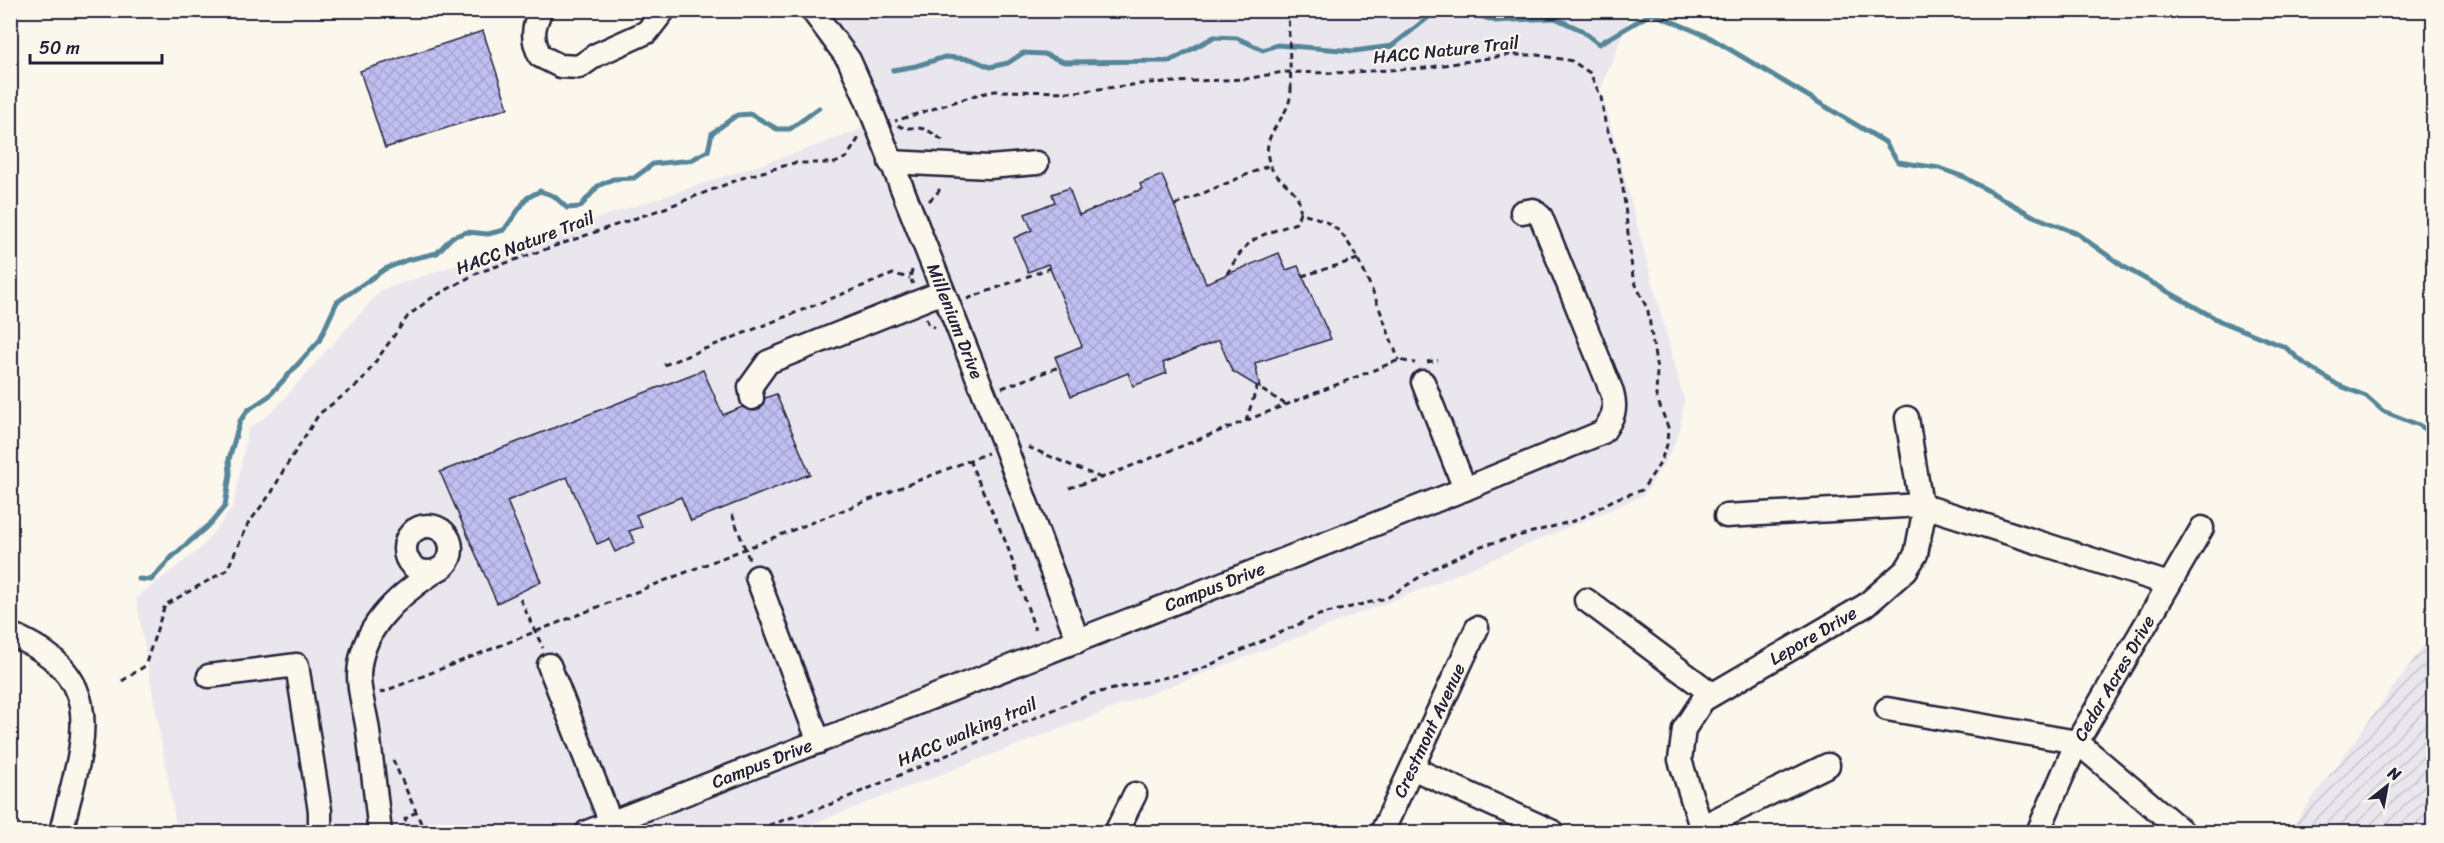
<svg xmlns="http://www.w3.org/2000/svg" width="2444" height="843" viewBox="0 0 2444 843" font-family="Sriracha,sans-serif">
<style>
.built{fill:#eae6ee}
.industrial{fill:url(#industrial-furrows)}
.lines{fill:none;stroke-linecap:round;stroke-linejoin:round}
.stream{stroke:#578699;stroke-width:5}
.building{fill:url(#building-cross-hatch);stroke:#22223b;stroke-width:1.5}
.minor-casing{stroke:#22223b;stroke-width:27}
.path{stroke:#22223b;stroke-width:3;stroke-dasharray:6 4.5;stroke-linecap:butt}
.minor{stroke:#fbf7ec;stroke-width:22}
.rail-casing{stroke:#22223b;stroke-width:7}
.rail{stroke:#fbf7ec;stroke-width:4.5;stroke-dasharray:14;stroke-linecap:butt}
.path-bridge{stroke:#22223b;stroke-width:3;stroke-dasharray:6 4.5;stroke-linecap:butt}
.labels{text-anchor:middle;stroke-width:4.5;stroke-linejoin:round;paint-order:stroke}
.street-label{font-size:18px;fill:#22223b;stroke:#fbf7ec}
</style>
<defs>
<pattern id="industrial-furrows" width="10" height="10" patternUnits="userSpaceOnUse" patternTransform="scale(1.5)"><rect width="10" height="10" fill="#eae6ee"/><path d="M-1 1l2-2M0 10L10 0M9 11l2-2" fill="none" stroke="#c8c5cd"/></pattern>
<pattern id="building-cross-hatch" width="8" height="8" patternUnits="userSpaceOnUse" patternTransform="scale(1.5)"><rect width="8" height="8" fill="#c1bff1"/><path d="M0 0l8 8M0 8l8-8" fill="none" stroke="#a6a4d0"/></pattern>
</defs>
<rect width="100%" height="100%" fill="#fbf7ec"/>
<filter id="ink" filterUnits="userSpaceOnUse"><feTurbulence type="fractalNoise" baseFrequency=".0167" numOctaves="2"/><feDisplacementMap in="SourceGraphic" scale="12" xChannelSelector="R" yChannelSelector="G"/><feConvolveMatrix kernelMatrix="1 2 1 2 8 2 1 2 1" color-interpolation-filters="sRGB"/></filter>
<g filter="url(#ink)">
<!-- built -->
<path class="built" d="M823 11H1632L1601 89 1684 400 1681 427 1672 450 1644 495 1605 512 1410 594 791 832H177L136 598 201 548 233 507 248 429 272 412 381 290 810 148 856 131 883 116Z"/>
<!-- industrial -->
<path class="industrial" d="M2433 633V832H2288Z"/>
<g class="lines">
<!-- stream -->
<path class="stream" d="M893 70 916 66 945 57 971 59 990 67 1008 63 1023 53 1044 54 1064 62 1170 61 1214 37 1237 38 1263 50 1277 45 1354 51 1392 46 1430 16 1468 12 1496 21 1555 18 1581 30 1599 44 1652 13 1709 37 1885 142 1898 162 1939 168 1964 177 2033 216 2076 233 2124 267 2220 321 2285 347 2305 364 2338 385 2366 396 2383 411 2419 425 2434 435
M139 579 151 580 172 557 212 522 225 506 230 474 229 459 240 421 248 410 269 396 319 341 337 302 385 269 407 260 437 253 452 237 467 232 488 234 504 230 527 198 540 191 554 196 567 208 580 207 598 186 613 179 634 178 653 164 691 160 708 151 712 133 737 115 751 114 777 129H790L819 108"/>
</g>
<!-- building -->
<path class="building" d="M483 31 508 108 385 148 360 71Z
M1162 175 1206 283 1279 253 1286 270 1298 266 1331 339 1255 363 1260 388 1232 371 1219 340 1163 363 1167 373 1133 386 1128 373 1071 396 1055 357 1082 346 1048 264 1028 272 1014 238 1032 230 1025 214 1055 202 1052 194 1069 188 1079 215 1142 189 1140 184Z
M703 370 723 415 742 407 755 411 761 408 765 398 776 394 810 474 691 521 681 497 636 515 642 527 629 531 635 542 615 552 609 539 597 544 567 477 507 501 541 582 497 603 440 472Z"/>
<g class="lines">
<!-- minor casing -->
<g class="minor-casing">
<g id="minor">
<path d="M541 10C532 28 532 39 540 56L560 66 579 67 596 55 647 32 664 10"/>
<path id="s1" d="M812 10 849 60 866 98 1005 446 1078 641"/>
<path d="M890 162 989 167 1037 163"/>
<path d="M1423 382 1465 489"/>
<path d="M752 398 750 387 768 362 943 292"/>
<path d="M1726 516 1921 505 2169 584"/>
<circle cx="428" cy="549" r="23"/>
<path d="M757 577 819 742"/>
<path d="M1586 600 1712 694"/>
<path d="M10 634C115 678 81 746 61 832"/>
<path d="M549 665 611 823"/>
<path d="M209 676 297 665 320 811V832"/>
<path d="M1887 709 2077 742 2183 832"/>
<path d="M1412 768 1553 832"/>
<path d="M1701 827 1828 765"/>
<path d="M380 832C376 799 372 765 368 731 366 713 359 695 359 676 360 629 397 596 434 572"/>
<path id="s2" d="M587 832 1465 489 1603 432C1613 418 1617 409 1612 392L1541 217 1533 210 1522 212"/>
<path d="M1116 832 1135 794"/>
<path id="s3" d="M1382 832 1477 628"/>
<path id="s4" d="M1705 832 1701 827 1680 760 1684 729 1703 700 1866 605 1906 570 1916 554 1923 518 1907 418"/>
<path id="s5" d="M2038 832 2077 742 2202 528"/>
</g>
</g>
<!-- path -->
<path class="path" d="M1291 87C1292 120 1260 129 1269 162 1275 184 1302 186 1300 212 1311 216 1325 220 1334 227 1361 247 1385 327 1399 360
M898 125C905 130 911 127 919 128 928 129 935 135 942 140V145
M929 201 939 191V185
M1175 205 1270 165
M912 270 910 278 913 284
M1227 274C1249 235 1255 238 1296 223L1300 212
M1302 276 1358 259
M967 299 1050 268
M926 318 928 323 935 328
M1427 362 1438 360
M664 365 893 274 910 278
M1002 388 1059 367
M1246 421 1257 387 1285 404
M1028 447 1101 478
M969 460 1007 545 1035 630
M1069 488 1101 478 1399 360 1415 363
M732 514 749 559
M437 517C458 533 469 543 452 569
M520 599 543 648
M122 681 145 666 165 605 227 570 248 524 272 492 283 471 319 414 361 382 408 316 430 299 477 273 665 208 745 177 794 163H835L847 157 860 136
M380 693 988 453
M393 760 425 832
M407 832 405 819 417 811
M749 832 834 803 1091 694 1199 670 1319 615 1387 598 1432 569 1481 546 1577 520 1615 499 1642 490 1659 465 1667 445 1668 427 1656 396 1657 370 1648 311 1633 278 1623 188 1617 158 1605 122 1601 97 1590 73 1572 61 1537 55H1508L1425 68 1335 73 1283 72 1246 79 1149 83 1075 92 995 91 976 95 895 121"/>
<!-- minor -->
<use href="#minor" class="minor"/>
<!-- rail casing -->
<g class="rail-casing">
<path id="rail" d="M2433 10 2434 11"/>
</g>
<!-- rail -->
<use href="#rail" class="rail"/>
<!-- path-bridge -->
<path class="path-bridge" d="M1288 10 1291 87"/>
</g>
</g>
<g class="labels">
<!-- street labels -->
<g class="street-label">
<text transform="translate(1446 50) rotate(-6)" y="6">HACC Nature Trail</text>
<text transform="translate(525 243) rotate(-21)" y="6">HACC Nature Trail</text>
<text dy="6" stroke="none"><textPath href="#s1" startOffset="344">Millenium Drive</textPath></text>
<text dy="6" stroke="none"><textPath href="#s2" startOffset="674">Campus Drive</textPath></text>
<text dy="6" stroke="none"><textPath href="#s4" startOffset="270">Lepore Drive</textPath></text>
<text dy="6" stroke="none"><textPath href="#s5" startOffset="172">Cedar Acres Drive</textPath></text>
<text dy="6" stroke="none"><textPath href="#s3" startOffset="112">Crestmont Avenue</textPath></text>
<text transform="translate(967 732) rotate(-23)" y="6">HACC walking trail</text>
<text dy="6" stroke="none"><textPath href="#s2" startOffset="188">Campus Drive</textPath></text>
</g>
</g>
<!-- margin -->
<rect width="2444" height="843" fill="none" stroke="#fbf7ec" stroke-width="36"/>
<rect x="18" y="18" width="2408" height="807" fill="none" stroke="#22223b" stroke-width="2" filter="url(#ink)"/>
<!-- north arrow -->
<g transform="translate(2387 786) rotate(31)" stroke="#fbf7ec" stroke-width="4.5" paint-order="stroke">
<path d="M0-4.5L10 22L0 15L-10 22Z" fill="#22223b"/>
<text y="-9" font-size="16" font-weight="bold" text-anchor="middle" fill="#22223b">N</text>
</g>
<!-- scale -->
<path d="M30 54v9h132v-9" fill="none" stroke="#22223b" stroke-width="3"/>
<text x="39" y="54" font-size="18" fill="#22223b" stroke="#fbf7ec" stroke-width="4.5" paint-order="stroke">50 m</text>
</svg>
